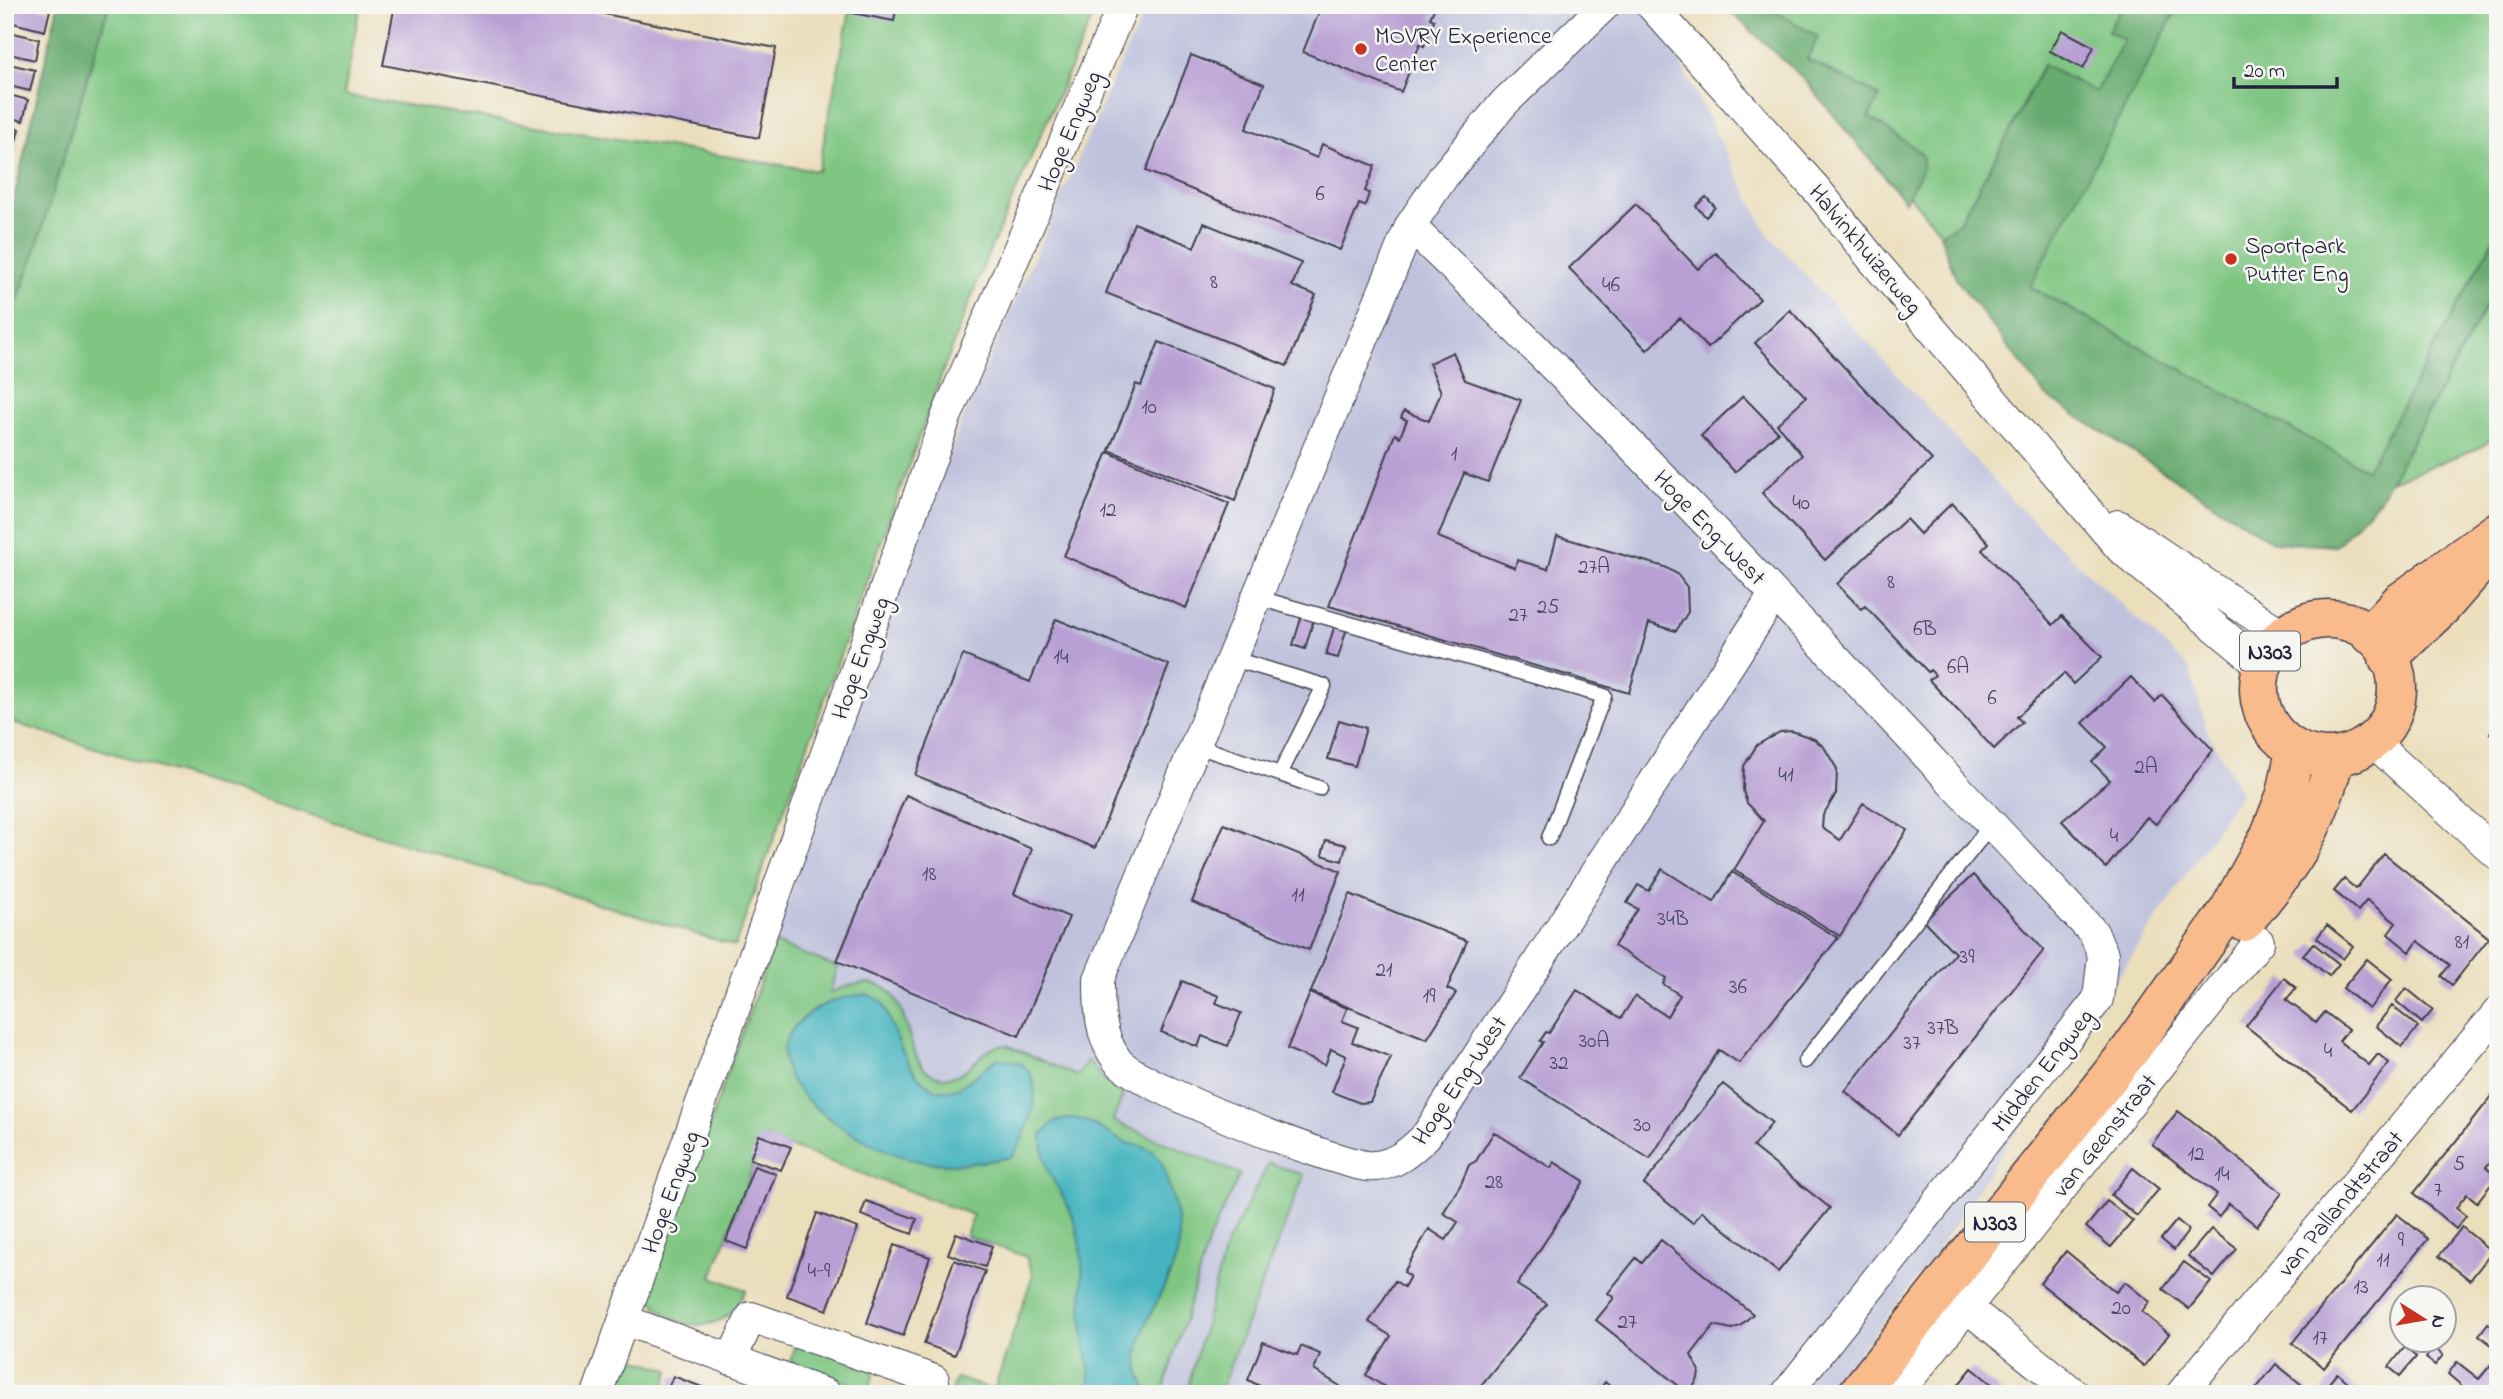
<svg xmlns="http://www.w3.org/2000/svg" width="2503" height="1399" viewBox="0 0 2503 1399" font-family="'Indie Flower',sans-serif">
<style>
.industrial{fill:#c0c2dd}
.green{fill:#7fc682;stroke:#50745e;stroke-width:2}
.forest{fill:#67ab70;stroke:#446656;stroke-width:2}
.water{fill:#45b4c0;stroke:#346b7e;stroke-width:2}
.building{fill:#b9a0d4}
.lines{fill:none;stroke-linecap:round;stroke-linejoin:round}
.service-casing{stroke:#403e4e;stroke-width:17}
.minor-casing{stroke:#403e4e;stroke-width:32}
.primary-casing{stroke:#403e4e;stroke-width:41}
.service{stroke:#fff;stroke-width:14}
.minor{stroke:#fff;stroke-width:30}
.primary{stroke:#fabb8c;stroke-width:38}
.poi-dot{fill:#c8321e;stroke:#f6f6f2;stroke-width:2.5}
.labels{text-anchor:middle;stroke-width:5;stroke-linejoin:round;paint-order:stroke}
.number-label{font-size:21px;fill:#484261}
.shield{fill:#f6f6f2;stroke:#626272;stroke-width:2}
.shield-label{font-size:23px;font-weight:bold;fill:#22223b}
.poi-label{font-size:24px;fill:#22223b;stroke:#f6f6f2;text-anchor:start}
.street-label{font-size:24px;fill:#22223b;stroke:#f6f6f2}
</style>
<rect width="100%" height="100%" fill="#f6f6f2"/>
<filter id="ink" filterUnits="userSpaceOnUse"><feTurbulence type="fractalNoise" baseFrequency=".0143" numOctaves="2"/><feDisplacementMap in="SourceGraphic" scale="14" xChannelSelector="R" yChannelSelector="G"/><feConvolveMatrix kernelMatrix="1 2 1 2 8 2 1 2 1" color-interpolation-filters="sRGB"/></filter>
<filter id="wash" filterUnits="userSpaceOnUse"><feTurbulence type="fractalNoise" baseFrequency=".00686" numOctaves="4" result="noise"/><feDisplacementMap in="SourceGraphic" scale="28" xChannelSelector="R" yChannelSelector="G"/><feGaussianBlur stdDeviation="1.57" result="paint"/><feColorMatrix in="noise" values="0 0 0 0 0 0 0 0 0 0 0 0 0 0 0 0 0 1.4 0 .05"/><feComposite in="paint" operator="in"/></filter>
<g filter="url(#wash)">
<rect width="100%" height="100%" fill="#ebdebb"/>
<!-- industrial -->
<path class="industrial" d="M1150 5H1650L1768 234 2016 505 2190 669 2207 731 2241 792 1923 1271 1826 1394H996L1041 1269 1021 1227 714 1111 831 774 963 418 1130 42Z"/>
<!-- green -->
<path class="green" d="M109 5H360L344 95 818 171 851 5H1098L987 257 945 365 735 946 5 720V335L34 255Z
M1748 5H2498V271L2383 479 1953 247Z
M2498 284V435L2479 448 2391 481Z
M774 943 838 967 830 993C930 948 888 1071 942 1077 970 1080 979 1045 1007 1045L1077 1076 1088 1060 1106 1083 1123 1095 1113 1121 1240 1174 1210 1237 1162 1394H950L956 1378 994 1390 1033 1274 1026 1257 966 1236 973 1215 764 1137 712 1277 746 1290C743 1296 739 1303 735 1309 709 1337 664 1326 649 1294Z
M1269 1163 1304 1175 1219 1394H1186L1226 1245Z
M797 1342 875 1370 869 1390 790 1362Z
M632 1358 670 1370 661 1394H613L624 1362Z"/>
<!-- forest -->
<path class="forest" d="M58 5H109L34 255 5 335V238Z
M1723 5H1771L1770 8 1818 37 1807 59 1880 96 1869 117 1912 146 1923 156 1922 171 1905 201 1802 77Z
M2122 5H2179L2030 287 2367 470 2498 232V284L2380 499 2336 546 2273 542 2046 396 1956 279 1940 235 1959 222 2007 137 2043 65 2096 92 2124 40 2108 31Z"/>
<!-- water -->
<path class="water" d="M867 994 882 1001C896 1032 915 1113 964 1084 977 1076 986 1065 999 1058 1005 1060 1016 1061 1021 1064 1050 1085 1026 1135 1012 1157 978 1164 940 1168 907 1158 864 1146 744 1080 796 1025 817 1004 838 997 867 994Z
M1074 1118C1093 1121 1105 1132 1122 1141 1131 1145 1144 1145 1152 1151 1164 1160 1167 1177 1170 1190 1175 1206 1180 1225 1179 1243 1175 1292 1111 1345 1151 1394H1084C1087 1389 1090 1385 1090 1379 1089 1363 1084 1347 1083 1331 1081 1294 1086 1259 1075 1223 1063 1185 1042 1180 1042 1134L1055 1121Z"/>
<g id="blocks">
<!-- building -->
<path class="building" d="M5 5H29L50 10 45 31 5 21Z
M395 5H559L776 48 759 138 383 65Z
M832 5H897L894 21 831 9Z
M1322 5H1436L1430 18 1434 20 1424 46 1420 44 1401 92 1303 52Z
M2062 30 2094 47 2083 69 2050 51Z
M5 31 39 39 35 60 5 53Z
M1191 55 1264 84 1246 129 1317 158 1322 144 1375 166 1365 191 1369 193 1365 206 1359 204 1340 250 1146 171Z
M5 63 35 70 30 91 5 85Z
M5 94 28 100 23 121 5 116Z
M5 125 19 129 14 149 5 147Z
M1706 197 1715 207 1706 217 1696 206Z
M1636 204 1698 269 1716 253 1760 299 1708 348 1680 318 1647 350 1569 268Z
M1134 223 1194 247 1204 223 1301 263 1292 286 1316 295 1287 366 1106 293Z
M1790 310 1932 460 1825 560 1762 493 1802 455 1777 424 1806 397 1755 343Z
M1159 342 1275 389 1235 501 1109 450 1136 384 1141 386Z
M1453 352 1465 380 1521 400 1488 482 1464 473 1438 537 1515 568 1517 560 1548 569 1557 536 1665 567 1677 574 1687 587 1688 612 1676 631 1649 623 1629 693 1329 606 1395 434 1400 437 1407 420 1401 418 1404 411 1429 421 1441 392 1429 363Z
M1743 396 1778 432 1735 472 1701 436Z
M1108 452 1229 504 1186 608 1064 556Z
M1952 503 1989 543 1982 550 2053 625 2062 616 2102 657 2073 684 2064 673 2017 717 2022 722 1994 749 1929 680 1935 675 1930 670 1928 672 1865 606 1861 609 1837 584 1906 519 1920 534Z
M1302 615 1314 618 1305 649 1293 645Z
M1056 619 1169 665 1095 848 915 775 963 655 1030 682Z
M1335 624 1347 628 1338 658 1326 655Z
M2131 677 2155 702 2162 695 2213 750 2156 824 2147 817 2106 868 2062 821 2110 780 2092 762 2107 747 2083 723Z
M1339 720 1366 728 1355 766 1328 759Z
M2498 722V739L2490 733Z
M1792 731 1814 739 1824 747 1837 769 1836 794 1823 815 1822 828 1840 840 1863 803 1907 830 1840 936 1734 870 1764 821 1747 803 1743 791 1744 766 1757 745 1780 732Z
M906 795 1032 849 1014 894 1069 917 1019 1036 837 961Z
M1224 824 1341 871 1309 950 1192 902Z
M1326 840 1346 845 1342 861 1322 855Z
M2384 854 2489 938 2452 985 2441 976 2450 965 2418 941 2410 952 2388 934 2396 923 2367 900 2358 911 2334 891 2344 879 2356 889Z
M1662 869 1714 902 1732 872 1838 938 1739 1063 1719 1050 1650 1159 1520 1078 1543 1042 1540 1041 1546 1032 1549 1033 1577 990 1621 1018 1635 996 1667 1016 1680 995 1663 984 1666 978 1614 946 1638 909 1627 903 1638 885 1649 891Z
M1973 875 2044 950 1898 1135 1845 1091 1955 953 1924 921Z
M1350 894 1467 941 1447 989 1456 993 1427 1039 1311 992Z
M2327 925 2353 946 2343 959 2317 938Z
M2313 943 2339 964 2329 976 2303 955Z
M2367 959 2392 979 2369 1009 2343 988Z
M2284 978 2296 988 2286 1000 2301 1011 2316 1023 2325 1012 2348 1030 2339 1041 2369 1065 2378 1054 2389 1063 2352 1110 2246 1026Z
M1182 981 1219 996 1216 1003 1241 1013 1228 1046 1202 1036 1198 1047 1161 1032Z
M2406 988 2433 1010 2422 1023 2396 1001Z
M1310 993 1347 1008 1342 1021 1358 1027 1352 1042 1391 1057 1370 1102 1360 1103 1332 1092 1346 1056 1331 1049 1325 1065 1287 1049Z
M2392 1006 2418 1027 2402 1047 2376 1026Z
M1723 1084 1772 1123 1753 1147 1830 1208 1778 1272 1702 1211 1693 1223 1644 1184Z
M2496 1091 2498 1153 2486 1167 2497 1177 2477 1202 2467 1194 2456 1208 2466 1216 2456 1229 2414 1193Z
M2178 1111 2282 1193 2257 1226 2229 1204 2219 1217 2207 1207 2217 1194 2152 1144Z
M1494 1132 1551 1168 1554 1162 1584 1181 1517 1285 1547 1304 1474 1394H1396L1366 1375 1391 1336 1369 1322 1395 1281 1404 1287 1410 1276 1404 1272 1429 1229 1446 1240 1458 1222 1443 1213 1461 1184 1469 1165 1476 1161Z
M759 1135 791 1147 781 1170 750 1159Z
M754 1166 776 1174 747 1249 726 1241Z
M2133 1168 2159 1189 2137 1216 2111 1195Z
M866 1201 917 1219 912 1234 861 1215Z
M2107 1201 2133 1221 2111 1247 2086 1227Z
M817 1213 858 1228 827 1310 787 1296Z
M2397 1214 2428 1239 2324 1368 2292 1343Z
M2177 1220 2189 1230 2174 1250 2161 1239Z
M2462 1227 2492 1252 2470 1280 2439 1256Z
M2211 1229 2237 1249 2214 1277 2188 1256Z
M956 1233 992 1246 985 1267 948 1254Z
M1661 1240 1753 1314 1740 1326 1732 1329 1714 1325 1691 1355 1699 1371 1698 1379 1689 1394 1596 1320 1614 1298 1608 1293 1636 1258 1642 1263Z
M894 1245 930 1257 903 1336 867 1323Z
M2066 1251 2116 1292 2125 1282 2150 1302 2142 1312 2169 1334 2144 1366 2040 1283Z
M2498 1255V1271L2490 1265Z
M954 1260 985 1271 955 1355 924 1344Z
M2184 1262 2211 1282 2189 1309 2163 1289Z
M2444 1306 2450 1312 2444 1321Z
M2488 1323 2498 1330V1350L2479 1335Z
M2411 1340H2429L2420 1350Z
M1263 1342 1297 1355 1301 1346 1320 1354 1314 1370 1340 1386 1335 1394H1275L1248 1380Z
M2405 1347 2416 1357 2400 1376 2389 1367Z
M2434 1347 2443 1355 2435 1365 2426 1358Z
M2498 1356V1394H2468L2469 1392 2448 1374 2457 1362 2479 1379Z
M2276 1364 2307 1389 2304 1394H2252Z
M1972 1368 1999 1390 2003 1394H1951Z
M2337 1373 2363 1394H2320Z
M673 1376 718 1393V1394H666Z
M1605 1382 1619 1394H1596Z"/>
</g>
</g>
<g filter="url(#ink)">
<use href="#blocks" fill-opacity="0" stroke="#403e4e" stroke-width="2"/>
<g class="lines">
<!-- service casing -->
<g class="service-casing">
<path id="service" d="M1255 597 1604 696 1549 838
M1194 745 1280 774 1324 686 1230 658
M1280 774 1319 788
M1805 1061 1991 825"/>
</g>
<!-- minor casing -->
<g class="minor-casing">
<path id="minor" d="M1605 5 1504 103 1445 174 1410 226 1099 979C1099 1008 1099 1035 1117 1060 1136 1086 1331 1162 1367 1166 1392 1168 1410 1152 1426 1136L1774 595
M1651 5 1817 190 1872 259 2121 549 2263 667
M1410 226C1647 452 1868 694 2093 932L2103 954 2098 999 1786 1394
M2118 525 2283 635
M2373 742 2498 855
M1951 1295 2075 1394
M624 1320 826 1394
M731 1360 751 1317 934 1380 930 1394
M597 1394 947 415 1123 5
M1897 1394 2259 942
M2181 1394 2498 1012"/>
</g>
<!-- primary casing -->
<g class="primary-casing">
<path id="primary" d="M2259 688a69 69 0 1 1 138 0a69 69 0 1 1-138 0Z
M2369 634 2400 602 2498 531
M2388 658 2442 607 2482 561
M2244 922C2293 863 2315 833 2335 758
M1857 1394 2131 1049 2229 910 2269 837 2286 794 2295 750"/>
</g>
<!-- service -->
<use href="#service" class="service"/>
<!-- minor -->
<use href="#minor" class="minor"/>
<!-- primary -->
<use href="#primary" class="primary"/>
</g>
</g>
<!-- markers -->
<g class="poi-dot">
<circle cx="1361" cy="49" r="7"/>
<circle cx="2231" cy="259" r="7"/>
</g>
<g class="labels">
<!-- number labels -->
<g class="number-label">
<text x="1320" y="200">6</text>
<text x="1214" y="288">8</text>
<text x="1611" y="291">46</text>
<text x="1149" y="413">10</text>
<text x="1454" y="460">1</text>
<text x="1801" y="509">40</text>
<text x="1108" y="516">12</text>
<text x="1594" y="573">27A</text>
<text x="1891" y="588">8</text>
<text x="1548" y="613">25</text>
<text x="1518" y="621">27</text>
<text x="1925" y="635">6B</text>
<text x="1061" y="663">14</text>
<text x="1958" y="673">6A</text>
<text x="1992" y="704">6</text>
<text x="2146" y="773">2A</text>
<text x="1786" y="781">41</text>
<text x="2114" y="842">4</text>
<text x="929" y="880">18</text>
<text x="1298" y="901">11</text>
<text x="1673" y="925">34B</text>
<text x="2462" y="948">81</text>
<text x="1967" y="963">39</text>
<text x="1384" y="976">21</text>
<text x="1738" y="993">36</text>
<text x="1429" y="1002">19</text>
<text x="1943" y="1034">37B</text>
<text x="1594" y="1047">30A</text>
<text x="1912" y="1049">37</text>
<text x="2328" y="1057">4</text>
<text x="1559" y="1069">32</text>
<text x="1642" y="1131">30</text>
<text x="2196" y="1160">12</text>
<text x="2459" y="1170">5</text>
<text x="2222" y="1180">14</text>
<text x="1494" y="1188">28</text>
<text x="2438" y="1196">7</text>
<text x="2401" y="1246">9</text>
<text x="2383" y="1266">11</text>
<text x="819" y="1277">4-9</text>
<text x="2361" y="1293">13</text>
<text x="2121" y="1314">20</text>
<text x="1627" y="1328">27</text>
<text x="2320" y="1344">17</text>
</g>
<!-- shield labels -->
<g class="shield">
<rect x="2240" y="631.5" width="60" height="39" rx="5"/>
<rect x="1965" y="1202.5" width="60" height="39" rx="5"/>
</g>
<g class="shield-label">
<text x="2270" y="659">N303</text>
<text x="1995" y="1230">N303</text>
</g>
<!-- poi labels -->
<g class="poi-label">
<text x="1375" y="43">MOVRY Experience<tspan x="1375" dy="28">Center</tspan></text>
<text x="2245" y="253">Sportpark<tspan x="2245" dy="28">Putter Eng</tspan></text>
</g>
<!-- street labels -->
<g class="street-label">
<text transform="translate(1069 131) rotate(-67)" y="8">Hoge Engweg</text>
<text transform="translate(1866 249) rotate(50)" y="8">Halvinkhuizerweg</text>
<text transform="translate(1710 527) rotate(46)" y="8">Hoge Eng-West</text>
<text transform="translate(860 658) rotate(-70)" y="8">Hoge Engweg</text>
<text transform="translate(2042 1070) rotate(-52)" y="8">Midden Engweg</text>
<text transform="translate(1459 1080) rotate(-56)" y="8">Hoge Eng-West</text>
<text transform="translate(2104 1135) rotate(-51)" y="8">van Geenstraat</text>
<text transform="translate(670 1192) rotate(-70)" y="8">Hoge Engweg</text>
<text transform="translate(2340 1203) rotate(-50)" y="8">van Pallandtstraat</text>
</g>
</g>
<!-- margin -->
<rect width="2503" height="1399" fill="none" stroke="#f6f6f2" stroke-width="28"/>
<!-- north arrow -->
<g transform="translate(2423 1319) rotate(101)"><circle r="33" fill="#f6f6f2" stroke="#a1a1a9" stroke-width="2"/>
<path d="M0-5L12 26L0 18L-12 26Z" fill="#c8321e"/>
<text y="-10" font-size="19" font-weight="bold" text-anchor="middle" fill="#22223b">N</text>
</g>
<!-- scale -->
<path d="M2234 77v10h103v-10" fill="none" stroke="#22223b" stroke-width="3.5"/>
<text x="2244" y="77" font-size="21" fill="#22223b" stroke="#f6f6f2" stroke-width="5" paint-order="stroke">20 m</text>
</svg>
